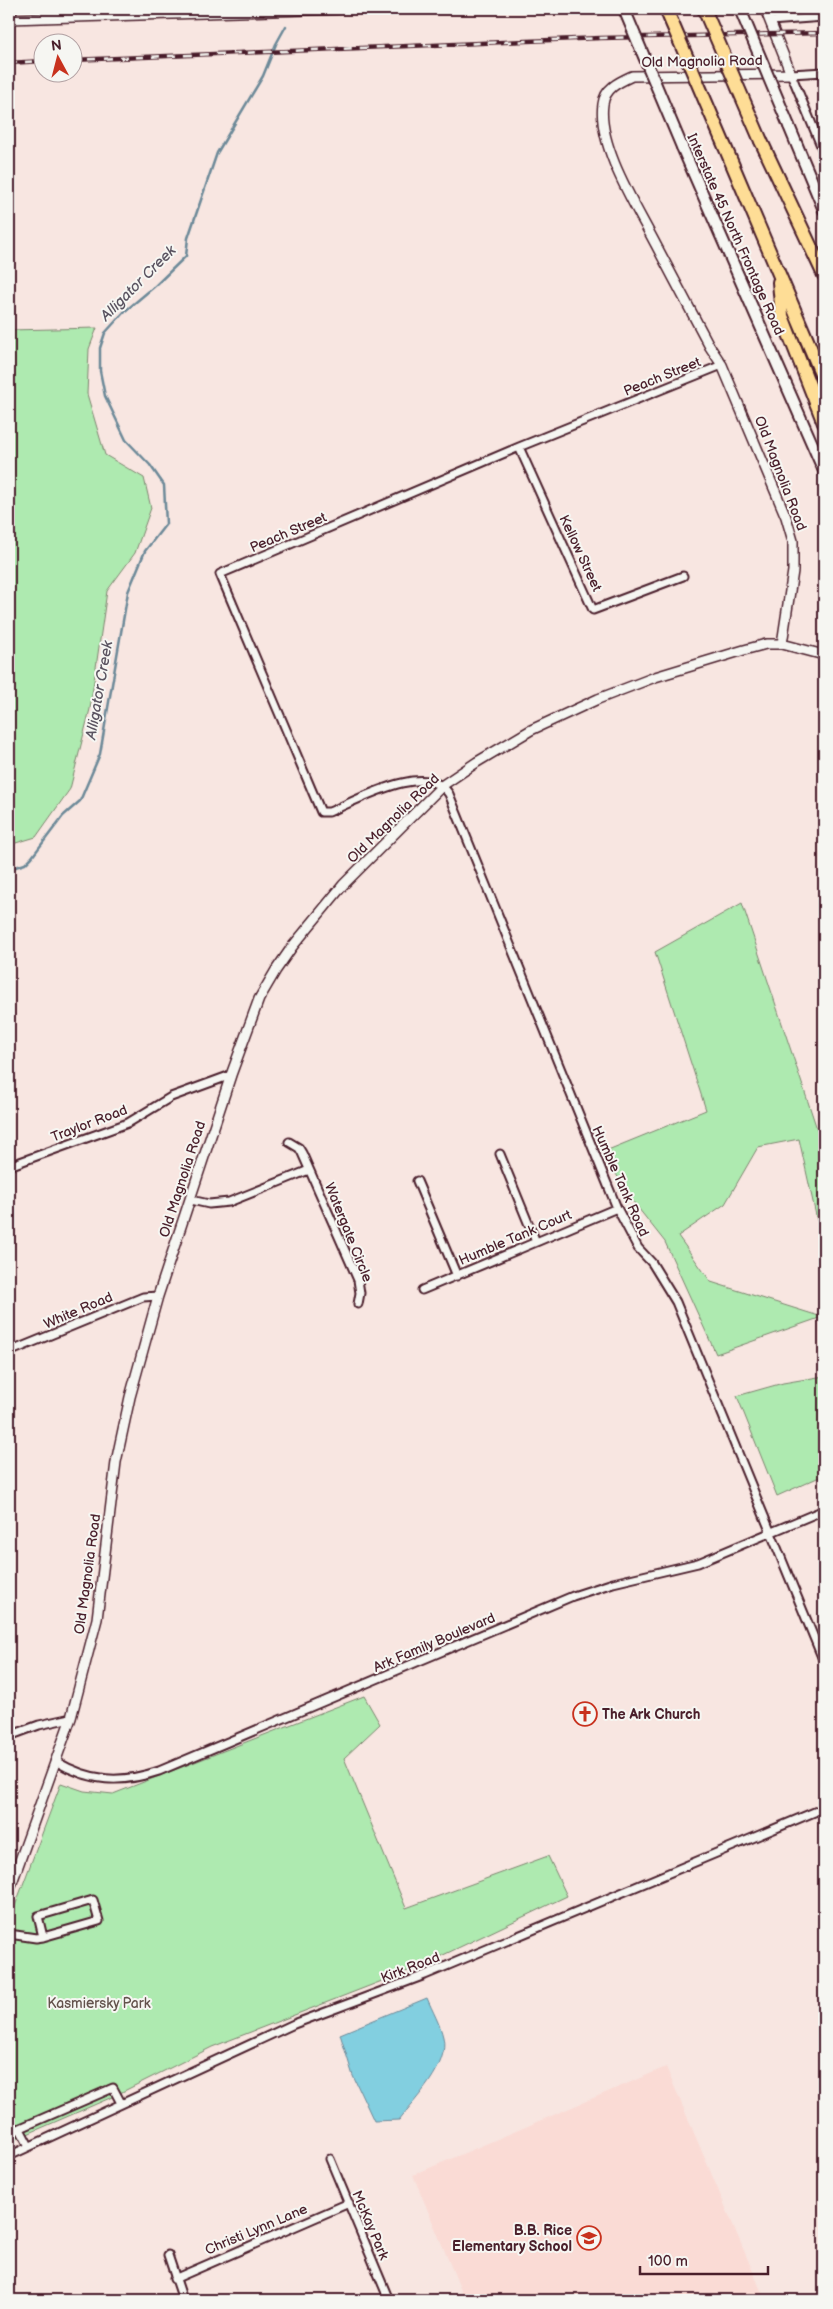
<svg xmlns="http://www.w3.org/2000/svg" width="833" height="2309" viewBox="0 0 833 2309" font-family="'Balsamiq Sans',sans-serif">
<style>
.built{fill:#fadbd5}
.green{fill:#aeeab0;stroke:#7c846e}
.water{fill:#82cfe0;stroke:#6c8998}
.lines{fill:none;stroke-linecap:round;stroke-linejoin:round}
.stream{stroke:#6c8998;stroke-width:2.5}
.minor-casing{stroke:#4a1f2b;stroke-width:11}
.tertiary-casing{stroke:#4a1f2b;stroke-width:12}
.secondary-casing{stroke:#4a1f2b;stroke-width:14}
.motorway-casing{stroke:#4a1f2b;stroke-width:16}
.minor{stroke:#f6f6f2;stroke-width:7}
.tertiary{stroke:#f6f6f2;stroke-width:9}
.secondary{stroke:#f6f6f2;stroke-width:10}
.motorway{stroke:#fedd96;stroke-width:12}
.rail-casing{stroke:#4a1f2b;stroke-width:4.5}
.rail{stroke:#f6f6f2;stroke-width:2.5;stroke-dasharray:8;stroke-linecap:butt}
.secondary-bridge-casing{stroke:#4a1f2b;stroke-width:14;stroke-linecap:butt}
.motorway-bridge-casing{stroke:#4a1f2b;stroke-width:16;stroke-linecap:butt}
.secondary-bridge{stroke:#f6f6f2;stroke-width:10}
.motorway-bridge{stroke:#fedd96;stroke-width:12}
.labels{text-anchor:middle;stroke-width:4;stroke-linejoin:round;paint-order:stroke}
.street-label{font-size:14px;fill:#4a1f2b;stroke:#f6f6f2}
.poi-label{font-size:14px;font-weight:bold;fill:#4a1f2b;stroke:#f6f6f2;text-anchor:start}
.park-label{font-size:14px;fill:#63524c;stroke:#f6f6f2}
.water-label{font-size:15px;font-style:italic;fill:#5b5461;stroke:#f6f6f2}
</style>
<rect width="100%" height="100%" fill="#f8e6e1"/>
<filter id="ink" filterUnits="userSpaceOnUse"><feTurbulence type="fractalNoise" baseFrequency=".02" numOctaves="2"/><feDisplacementMap in="SourceGraphic" scale="10" xChannelSelector="R" yChannelSelector="G"/><feConvolveMatrix kernelMatrix="1 2 1 2 8 2 1 2 1" color-interpolation-filters="sRGB"/></filter>
<g filter="url(#ink)">
<!-- built -->
<path class="built" d="M666 2067 765 2300H465L413 2175Z"/>
<!-- green -->
<path class="green" d="M97 328 89 349 87 394 105 455 144 478 151 508 135 553 107 591 90 709 70 789 36 837 9 845V330Z
M742 903 824 1150V1239L817 1220 799 1139 758 1147 725 1204 678 1236 711 1282 822 1317 716 1354 665 1242 631 1199 603 1152 706 1110 655 952Z
M824 1376V1475L777 1496 737 1396 783 1383Z
M364 1696 380 1724 344 1758 406 1908 548 1856 567 1896 418 1967 212 2047 110 2098 9 2142V1922L61 1783 84 1791 113 1794Z"/>
<!-- water -->
<path class="water" d="M427 1998C432 2010 440 2024 443 2037 450 2065 415 2099 399 2120L374 2121 353 2076 340 2034Z"/>
<g class="lines">
<!-- stream -->
<path class="stream" d="M9 869 25 864 32 857 63 816 80 801 100 754 128 592 145 551 166 524 164 485 150 465 126 440 105 396 100 371V348L105 333 124 312 155 286 186 256 188 238 217 153 263 76 276 44 286 26"/>
<!-- minor casing -->
<g class="minor-casing">
<path id="minor" d="M770 21 824 17
M824 72 791 74 824 153
M722 365 519 447 220 574 321 812H329C358 800 427 760 449 794L617 1208 638 1248 652 1263 676 1302 824 1662
M519 447 593 610 683 576
M289 1142 299 1148 302 1153 358 1280 360 1293 358 1304
M500 1154 536 1242
M9 1166 128 1123 171 1097 231 1075
M417 1181 457 1276
M191 1200 209 1204 229 1202 309 1170
M422 1290 617 1208
M9 1352 143 1297 158 1296
M9 1736 39 1725 71 1718
M55 1761C91 1782 120 1784 159 1771L573 1596 613 1583 698 1563 824 1510
M9 1934 36 1938 43 1937 99 1921 93 1900 38 1916 43 1937
M20 2129 29 2146
M9 2133 113 2088 121 2103
M9 2156 294 2024 425 1975 824 1808
M330 2159 389 2300
M168 2255 183 2300
M174 2279 349 2203"/>
</g>
<!-- tertiary casing -->
<g class="tertiary-casing">
<path id="tertiary" d="M9 19 338 9
M782 644 824 655
M9 1891 71 1718 97 1619 116 1462 130 1397 158 1296 231 1075 259 999 276 970 292 947 343 885 443 785 477 762 531 730 598 699 655 677 744 650 766 644H782L793 571V541L786 517 722 365 710 347C692 313 674 279 656 245 637 208 597 146 603 104 605 88 619 82 632 76L791 74 765 9"/>
</g>
<!-- secondary casing -->
<g class="secondary-casing">
<path id="secondary" d="M789 126 824 210
M682 147 824 471"/>
</g>
<!-- motorway casing -->
<g class="motorway-casing">
<path id="motorway" d="M761 141 824 275
M725 147 824 380
M779 282 782 316 824 423"/>
</g>
<!-- minor -->
<use href="#minor" class="minor"/>
<!-- tertiary -->
<use href="#tertiary" class="tertiary"/>
<!-- secondary -->
<use href="#secondary" class="secondary"/>
<!-- motorway -->
<use href="#motorway" class="motorway"/>
<!-- rail casing -->
<g class="rail-casing">
<path id="rail" d="M72 60 601 38 824 33
M9 63 42 61"/>
</g>
<!-- rail -->
<use href="#rail" class="rail"/>
<!-- secondary-bridge casing -->
<g class="secondary-bridge-casing">
<path id="secondary-bridge" d="M624 9 682 147
M740 9 789 126"/>
</g>
<!-- motorway-bridge casing -->
<g class="motorway-bridge-casing">
<path id="motorway-bridge" d="M666 9 725 147
M704 9 761 141"/>
</g>
<!-- secondary-bridge -->
<use href="#secondary-bridge" class="secondary-bridge"/>
<!-- motorway-bridge -->
<use href="#motorway-bridge" class="motorway-bridge"/>
</g>
</g>
<!-- icons -->
<defs>
<g id="church-ring" transform="scale(1.25)"><circle r="9.5" fill="#f6f6f2" stroke="#c8321e" stroke-width="1.5"/><path d="M-1.2-6h2.4v3.5h3.3v2.4h-3.3V6h-2.4V-.1h-3.3v-2.4h3.3Z" fill="#c8321e"/></g>
<g id="school-ring" transform="scale(1.25)"><circle r="9.5" fill="#f6f6f2" stroke="#c8321e" stroke-width="1.5"/><path d="M0-5L7-2L0 1L-7-2ZM-4 1L0 2.5L4 1V4Q0 6-4 4Z" fill="#c8321e"/></g>
</defs>
<g fill-rule="evenodd">
<use href="#church-ring" x="585" y="1714"/>
<use href="#school-ring" x="589" y="2238"/>
</g>
<g class="labels">
<!-- street labels -->
<g class="street-label">
<text transform="translate(702 61) rotate(-1)" y="5">Old Magnolia Road</text>
<text transform="translate(736 234) rotate(66)" y="5">Interstate 45 North Frontage Road</text>
<text transform="translate(662 376) rotate(-22)" y="5">Peach Street</text>
<text transform="translate(781 473) rotate(69)" y="5">Old Magnolia Road</text>
<text transform="translate(288 532) rotate(-23)" y="5">Peach Street</text>
<text transform="translate(581 553) rotate(65)" y="5">Kellow Street</text>
<text transform="translate(393 818) rotate(-44)" y="5">Old Magnolia Road</text>
<text transform="translate(89 1123) rotate(-21)" y="5">Traylor Road</text>
<text transform="translate(182 1179) rotate(-72)" y="5">Old Magnolia Road</text>
<text transform="translate(621 1181) rotate(66)" y="5">Humble Tank Road</text>
<text transform="translate(349 1232) rotate(68)" y="5">Watergate Circle</text>
<text transform="translate(515 1237) rotate(-23)" y="5">Humble Tank Court</text>
<text transform="translate(78 1310) rotate(-23)" y="5">White Road</text>
<text transform="translate(87 1574) rotate(-82)" y="5">Old Magnolia Road</text>
<text transform="translate(434 1642) rotate(-23)" y="5">Ark Family Boulevard</text>
<text transform="translate(410 1967) rotate(-21)" y="5">Kirk Road</text>
<text transform="translate(371 2225) rotate(67)" y="5">McKay Park</text>
<text transform="translate(256 2229) rotate(-23)" y="5">Christi Lynn Lane</text>
</g>
<!-- poi labels -->
<g class="poi-label">
<text x="602" y="1719">The Ark Church</text>
<text x="572" y="2235" text-anchor="end">B.B. Rice<tspan x="572" dy="16">Elementary School</tspan></text>
</g>
<!-- park labels -->
<g class="park-label">
<text x="99" y="2008">Kasmiersky Park</text>
</g>
<!-- water labels -->
<g class="water-label">
<text transform="translate(138 283) rotate(-45)" y="5">Alligator Creek</text>
<text transform="translate(99 690) rotate(-80)" y="5">Alligator Creek</text>
</g>
</g>
<!-- margin -->
<rect width="833" height="2309" fill="none" stroke="#f6f6f2" stroke-width="30"/>
<rect x="15" y="15" width="803" height="2279" fill="none" stroke="#4a1f2b" stroke-width="2" filter="url(#ink)"/>
<!-- north arrow -->
<g transform="translate(58 58) rotate(353)"><circle r="24" fill="#f6f6f2" stroke="#b1a0a2"/>
<path d="M0-4L9 19L0 12L-9 19Z" fill="#c8321e"/>
<text y="-8" font-size="14" font-weight="bold" text-anchor="middle" fill="#4a1f2b">N</text>
</g>
<!-- scale -->
<path d="M640 2266v8h128v-8" fill="none" stroke="#4a1f2b" stroke-width="2.5"/>
<text x="648" y="2266" font-size="15" fill="#4a1f2b" stroke="#f6f6f2" stroke-width="4" paint-order="stroke">100 m</text>
</svg>
